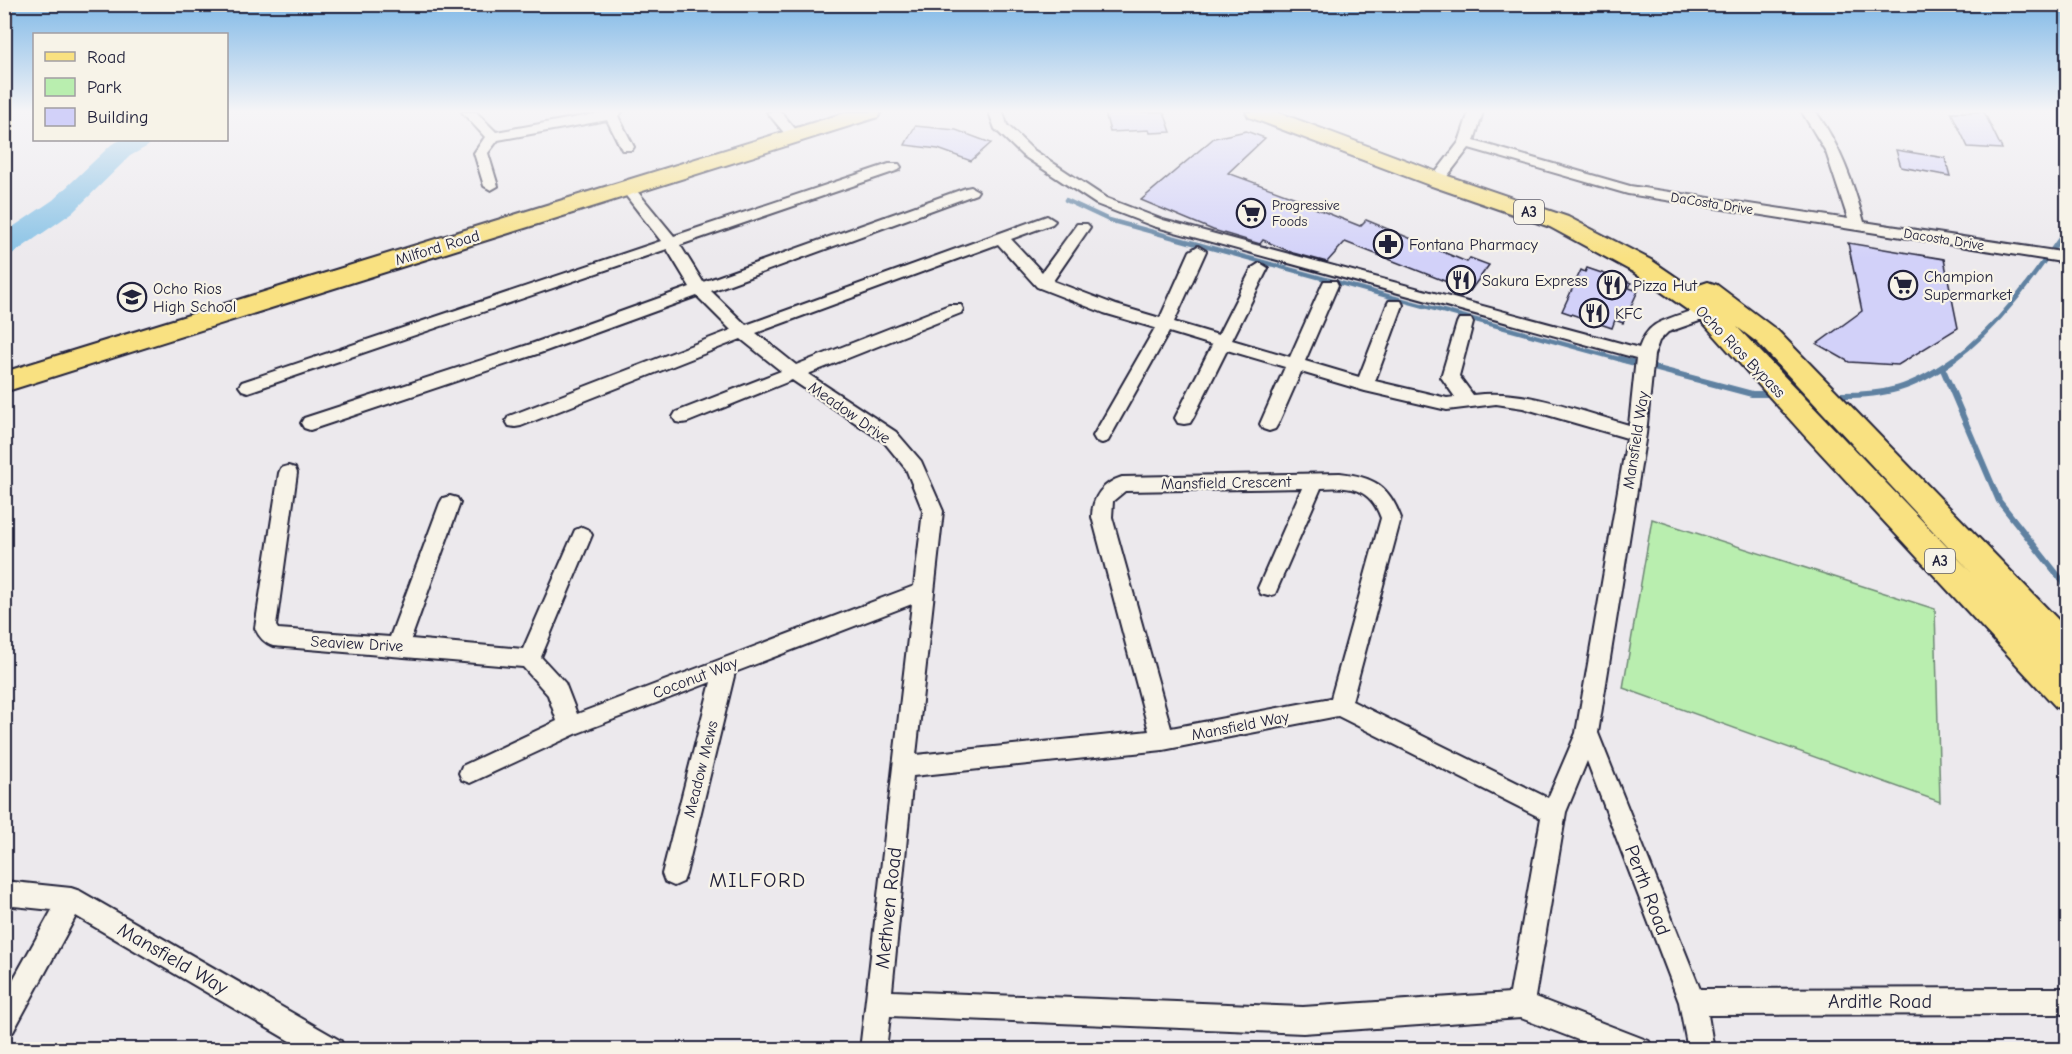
<svg xmlns="http://www.w3.org/2000/svg" width="2072" height="1054" viewBox="0 0 2072 1054" font-family="'Comic Neue',sans-serif">
<style>
.green{fill:#b9eeaf;stroke:#6e8875;stroke-width:1.5}
.lines{fill:none;stroke-linecap:round;stroke-linejoin:round}
.stream-far1{stroke:#5e81a1;stroke-width:4.5}
.stream{stroke:#5e81a1;stroke-width:6}
.river{fill:#86c1e5;fill-rule:evenodd}
.building{fill:#d2d1f9;stroke:#22223b;stroke-width:1.5}
.minor-casing{stroke:#22223b;stroke-width:4}
.primary-casing{stroke:#22223b;stroke-width:4}
.minor{fill:#f7f3e8;fill-rule:evenodd}
.primary{fill:#f9e181;fill-rule:evenodd}
.labels{text-anchor:middle;stroke-width:4.5;stroke-linejoin:round;paint-order:stroke}
.far-street-label{font-size:14px;fill:#22223b;stroke:#f7f3e8}
.far-poi-label{font-size:14px;fill:#22223b;stroke:#f7f3e8;text-anchor:start}
.shield{fill:#f7f3e8;stroke:#62616f;stroke-width:1.5}
.shield-label{font-size:15px;font-weight:bold;fill:#22223b}
.poi-label{font-size:16px;fill:#22223b;stroke:#f7f3e8;text-anchor:start}
.street-label{font-size:16px;fill:#22223b;stroke:#f7f3e8}
.near-street-label{font-size:20px;fill:#22223b;stroke:#f7f3e8}
.near-neighbourhood-label{font-size:21px;letter-spacing:1.5px;fill:#22223b;stroke:#f7f3e8}
</style>
<rect width="100%" height="100%" fill="#ece9ed"/>
<filter id="ink" filterUnits="userSpaceOnUse"><feTurbulence type="fractalNoise" baseFrequency=".0167" numOctaves="2"/><feDisplacementMap in="SourceGraphic" scale="12" xChannelSelector="R" yChannelSelector="G"/><feConvolveMatrix kernelMatrix="1 2 1 2 8 2 1 2 1" color-interpolation-filters="sRGB"/></filter>
<g filter="url(#ink)">
<!-- green -->
<path class="green" d="M1652 519 1935 609 1940 802 1623 688Z"/>
<g class="lines">
<!-- stream-far1 -->
<path class="stream-far1" d="M1066 200 1109 220 1626 361
M1952 361C2000 326 2035 275 2068 227"/>
<!-- stream -->
<path class="stream" d="M1620 359 1752 394H1773
M1942 367 1999 501 2068 588
M1834 395C1886 396 1912 389 1954 359"/>
<!-- river -->
<path class="river" d="M121 140H152L148 146 130 156 73 212 14 253 4 256V233L53 200 112 144Z"/>
</g>
<!-- building -->
<path class="building" d="M1105 112H1164L1171 132 1150 133 1149 130 1110 132Z
M1951 112H1984L2002 149 1968 147Z
M915 126 956 130 991 143 971 161 938 149 905 145Z
M1246 131 1265 138 1228 173 1299 199 1297 201 1360 226 1366 220 1467 262 1470 258 1489 265 1470 291 1345 242 1327 262 1293 253 1263 240 1260 244 1213 230 1141 200 1214 138Z
M1896 150 1945 158 1950 176 1901 167Z
M1848 243 1944 259 1958 328 1898 365 1849 362 1817 344 1862 311Z
M1587 268 1631 283 1629 288 1638 291 1623 323 1615 320 1612 328 1562 311 1581 270 1585 272Z"/>
<g class="lines">
<!-- minor casing -->
<g class="minor-casing">
<path id="minor" d="M462 112H476L496 132 606 112H622L618 116 634 147 632 150H622L607 120 498 140 488 153 498 186 491 190 484 186 474 153 485 137Z
M767 112H781L802 137 800 140H790Z
M989 112H1003L1007 125 1032 149 1106 198 1163 220 1639 348C1643 338 1646 331 1655 325 1665 319 1704 305 1714 308L1716 312 1714 316 1668 332 1659 341 1654 355 1646 434 1598 733 1700 989 2068 988V1014L1708 1015 1714 1050H1688L1679 1002 1587 761 1566 812 1535 997 1649 1041 1653 1050H1604L1521 1018 1303 1033 890 1016 886 1050H860L912 604 735 672 686 874 683 882 674 886 665 882 662 874 711 682 578 733 470 783 462 780 459 773 462 766 557 721 548 695 523 667 273 646C264 643 259 637 255 628L279 473 281 468 288 466 295 468 297 473 276 626 278 629 390 637 440 503 443 498 450 496 457 498 460 503 411 639 523 649 575 530 582 527 589 530 592 535 541 657 565 683 577 714 914 586 923 511 906 469 884 442 792 380 688 422 682 423 676 422 673 417 676 412 781 371 741 339 521 426 515 427 509 426 506 421 509 416 731 330 697 296 543 352 316 428 310 430 304 428 301 423 304 418 531 344 690 287 667 249 254 390 248 392 242 390 239 386 242 382 661 241 620 188 627 184 632 185 674 236 889 164H899L901 167 899 170 680 245 703 282 966 188 971 187 978 191 976 194 711 291 746 325 1047 216 1055 221 1052 224 1011 239 1042 272 1077 224H1087L1090 227 1053 281 1116 305 1160 318 1190 251 1198 246 1206 251 1174 322 1218 335 1252 268 1260 263 1268 268 1232 340 1290 357 1322 285 1324 281H1336L1338 285 1305 361 1359 377 1387 305 1389 301H1401L1403 305 1375 381 1447 398 1455 397 1441 377 1457 323 1459 319H1471L1473 323 1459 376 1473 395C1525 388 1579 411 1629 425L1636 358 1153 226 1096 204 1022 155 995 129ZM998 244 1037 287 1104 313 1155 328 1093 436 1096 441 1102 443 1108 441 1169 332 1212 345 1175 418 1178 423 1184 424 1190 423 1193 418 1227 350 1285 367 1260 424 1263 429 1269 431 1275 429 1278 424 1301 372 1365 391 1447 410 1496 404 1523 408 1627 438 1576 733 1548 798 1352 701 1401 518C1389 486 1374 477 1340 473L1122 477C1103 483 1092 497 1092 517L1149 731 916 755 943 511 921 461 896 432 808 374 961 313 963 309 961 305H949L796 365 756 333ZM1302 488 1258 588 1261 594 1268 596 1275 594 1321 488C1351 486 1370 488 1381 518L1331 698 1171 728 1112 517 1113 501 1125 491ZM1338 716 1541 818 1510 993 1303 1007 892 991 913 776 1163 750Z
M1469 112H1483L1474 141 1630 186 1848 219 1826 152 1802 112H1816C1840 146 1853 182 1864 222L2068 253V263L1628 194 1469 148 1442 183H1432L1430 180 1459 142Z
M4 881 71 888 80 891 341 1041 345 1050H305L76 916 13 1032 4 1036V996L52 910 4 905Z"/>
</g>
<!-- primary casing -->
<g class="primary-casing">
<path id="primary" d="M848 112H881L878 117 4 392V372Z
M1246 112H1277L1445 175 1568 217 1651 260 1695 290 1699 285 1708 282 1717 285 1778 331 2068 630V667L2061 665 2068 672V711L2056 707 1803 434 1699 318 1633 272 1550 227 1429 185 1249 117ZM1737 327 1758 343 1972 573Z"/>
</g>
<!-- minor -->
<use href="#minor" class="minor"/>
<!-- primary -->
<use href="#primary" class="primary"/>
</g>
</g>
<!-- sky -->
<linearGradient id="sky" x2="0" y2="1"><stop stop-color="#81b9e7"/><stop offset="0.43" stop-color="#f6f5f7"/><stop offset="1" stop-color="#f6f5f7" stop-opacity="0"/></linearGradient>
<rect width="2072" height="259" fill="url(#sky)"/>
<!-- icons -->
<defs>
<g id="supermarket-ring" transform="scale(1.5)"><circle r="9.5" fill="#f7f3e8" stroke="#22223b" stroke-width="1.5"/><path d="M-6-5.5h2.5l.6 2H6L4.5 2H-2.5L-4.4-4H-6ZM-1.5 3.2a1.3 1.3 0 1 0 .1 0ZM3 3.2a1.3 1.3 0 1 0 .1 0Z" fill="#22223b"/></g>
<g id="pharmacy-ring" transform="scale(1.5)"><circle r="9.5" fill="#f7f3e8" stroke="#22223b" stroke-width="1.5"/><path d="M-2-6h4v4h4v4h-4v4h-4v-4h-4v-4h4Z" fill="#22223b"/></g>
<g id="restaurant-ring" transform="scale(1.5)"><circle r="9.5" fill="#f7f3e8" stroke="#22223b" stroke-width="1.5"/><path d="M-5-6h1v4h1v-4h1v4h1v-4h1v5L-1.5 .5V6h-2V.5L-5-1ZM5-6V6H3V1.5H1.5Q1.5-4 5-6Z" fill="#22223b"/></g>
<g id="school-ring" transform="scale(1.5)"><circle r="9.5" fill="#f7f3e8" stroke="#22223b" stroke-width="1.5"/><path d="M0-5L7-2L0 1L-7-2ZM-4 1L0 2.5L4 1V4Q0 6-4 4Z" fill="#22223b"/></g>
</defs>
<g fill-rule="evenodd">
<use href="#supermarket-ring" x="1251" y="213"/>
<use href="#pharmacy-ring" x="1388" y="244"/>
<use href="#restaurant-ring" x="1461" y="280"/>
<use href="#restaurant-ring" x="1612" y="285"/>
<use href="#supermarket-ring" x="1903" y="285"/>
<use href="#school-ring" x="132" y="297"/>
<use href="#restaurant-ring" x="1594" y="313"/>
</g>
<g class="labels">
<!-- far-street labels -->
<g class="far-street-label">
<text transform="translate(1712 203) rotate(9)" y="5">DaCosta Drive</text>
<text transform="translate(1944 239) rotate(9)" y="5">Dacosta Drive</text>
</g>
<!-- far-poi labels -->
<g class="far-poi-label">
<text x="1272" y="210">Progressive<tspan x="1272" dy="16">Foods</tspan></text>
</g>
<!-- shield labels -->
<g class="shield">
<rect x="1514" y="200" width="30" height="24" rx="4.5"/>
<rect x="1925" y="549" width="30" height="24" rx="4.5"/>
</g>
<g class="shield-label">
<text x="1529" y="217">A3</text>
<text x="1940" y="566">A3</text>
</g>
<!-- poi labels -->
<g class="poi-label">
<text x="1409" y="250">Fontana Pharmacy</text>
<text x="1924" y="282">Champion<tspan x="1924" dy="18">Supermarket</tspan></text>
<text x="1482" y="286">Sakura Express</text>
<text x="1633" y="291">Pizza Hut</text>
<text x="153" y="294">Ocho Rios<tspan x="153" dy="18">High School</tspan></text>
<text x="1615" y="319">KFC</text>
</g>
<!-- street labels -->
<g class="street-label">
<text transform="translate(437 247) rotate(-17)" y="6">Milford Road</text>
<text transform="translate(1741 351) rotate(46)" y="6">Ocho Rios Bypass</text>
<text transform="translate(850 412) rotate(35)" y="6">Meadow Drive</text>
<text transform="translate(1635 440) rotate(-81)" y="6">Mansfield Way</text>
<text transform="translate(1226 482) rotate(-1)" y="6">Mansfield Crescent</text>
<text transform="translate(357 643) rotate(3)" y="6">Seaview Drive</text>
<text transform="translate(695 677) rotate(-21)" y="6">Coconut Way</text>
<text transform="translate(1240 725) rotate(-11)" y="6">Mansfield Way</text>
<text transform="translate(700 769) rotate(-76)" y="6">Meadow Mews</text>
</g>
<!-- near-street labels -->
<g class="near-street-label">
<text transform="translate(1648 890) rotate(69)" y="7">Perth Road</text>
<text transform="translate(888 908) rotate(-84)" y="7">Methven Road</text>
<text transform="translate(173 958) rotate(30)" y="7">Mansfield Way</text>
<text x="1880" y="1008">Arditle Road</text>
</g>
<!-- near-neighbourhood labels -->
<g class="near-neighbourhood-label">
<text x="758" y="887">MILFORD</text>
</g>
</g>
<!-- margin -->
<rect width="2072" height="1054" fill="none" stroke="#f7f3e8" stroke-width="24"/>
<rect x="12" y="12" width="2048" height="1030" fill="none" stroke="#22223b" stroke-width="2" filter="url(#ink)"/>
<!-- legend -->
<rect x="33" y="33" width="195" height="108" fill="#f7f3e8" stroke="#a29fa3" stroke-width="1.5"/>
<rect x="45" y="52" width="30" height="9" fill="#f9e181" stroke="#a29fa3" stroke-width="1.5"/>
<text x="87" y="63" font-size="18" fill="#22223b">Road</text>
<rect x="45" y="78" width="30" height="18" fill="#b9eeaf" stroke="#a29fa3" stroke-width="1.5"/>
<text x="87" y="93" font-size="18" fill="#22223b">Park</text>
<rect x="45" y="108" width="30" height="18" fill="#d2d1f9" stroke="#a29fa3" stroke-width="1.5"/>
<text x="87" y="123" font-size="18" fill="#22223b">Building</text>
</svg>
